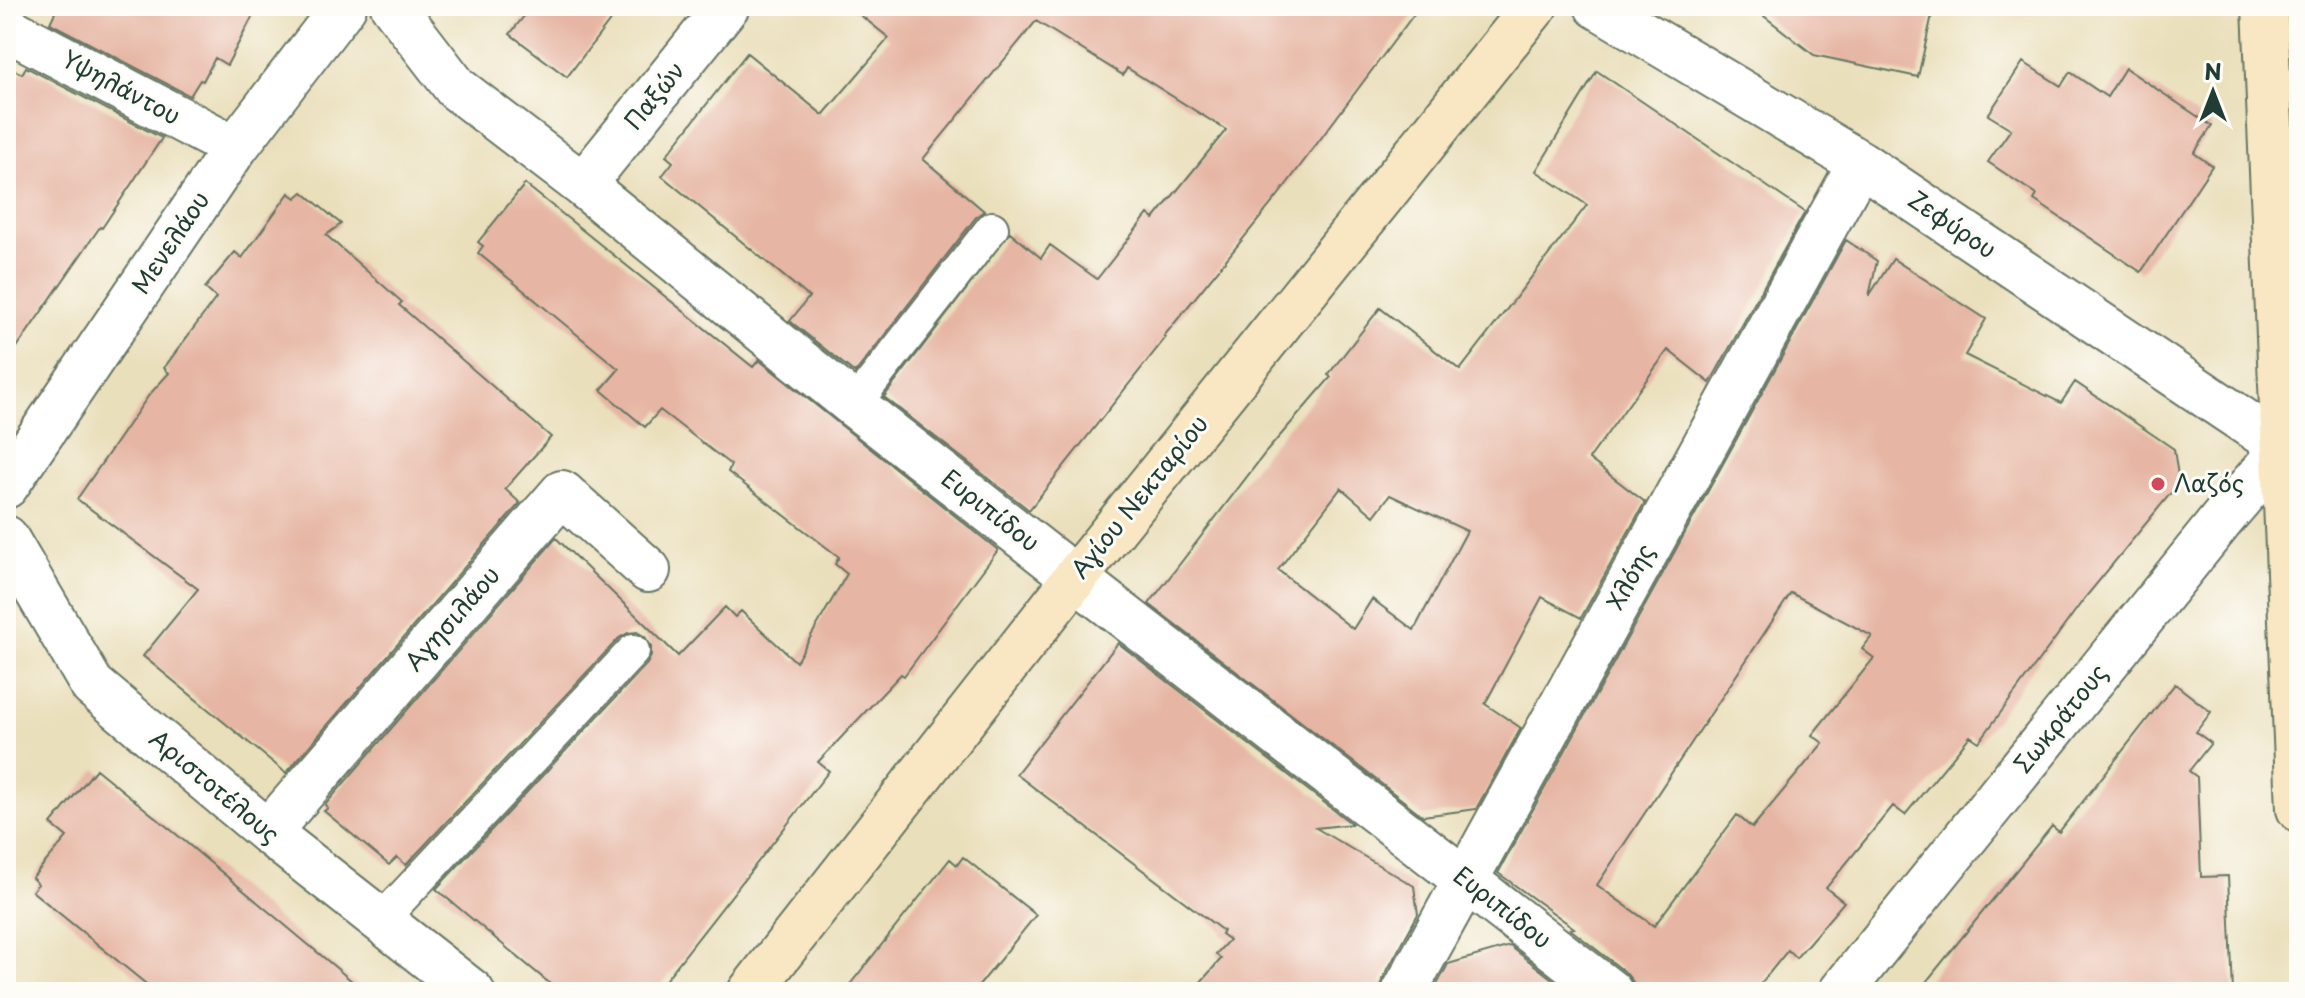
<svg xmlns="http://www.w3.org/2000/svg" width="2305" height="998" viewBox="0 0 2305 998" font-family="'Playpen Sans',sans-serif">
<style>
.building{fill:#e6b5a3;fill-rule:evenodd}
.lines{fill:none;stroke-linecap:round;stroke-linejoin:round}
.lane-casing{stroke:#667663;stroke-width:36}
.street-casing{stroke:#667663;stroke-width:48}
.secondary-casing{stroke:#667663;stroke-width:48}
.lane{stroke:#fff;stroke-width:32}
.street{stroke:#fff;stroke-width:44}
.secondary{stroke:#f9e7c3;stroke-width:44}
.poi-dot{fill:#d1495b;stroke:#fdfcf7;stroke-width:3}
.labels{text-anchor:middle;stroke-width:6;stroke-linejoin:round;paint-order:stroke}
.street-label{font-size:24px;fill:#1f3d34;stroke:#fdfcf7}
.poi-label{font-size:24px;fill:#1f3d34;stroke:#fdfcf7;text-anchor:start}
</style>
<rect width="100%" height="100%" fill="#fdfcf7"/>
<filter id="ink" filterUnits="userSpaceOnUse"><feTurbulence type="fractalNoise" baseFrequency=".0125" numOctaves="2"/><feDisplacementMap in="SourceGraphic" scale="16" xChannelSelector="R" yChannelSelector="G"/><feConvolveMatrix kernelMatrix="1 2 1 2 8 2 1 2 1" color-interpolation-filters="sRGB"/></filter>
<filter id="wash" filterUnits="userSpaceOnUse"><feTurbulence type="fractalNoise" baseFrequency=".006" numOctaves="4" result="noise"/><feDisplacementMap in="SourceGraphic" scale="32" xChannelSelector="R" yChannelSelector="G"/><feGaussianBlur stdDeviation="1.8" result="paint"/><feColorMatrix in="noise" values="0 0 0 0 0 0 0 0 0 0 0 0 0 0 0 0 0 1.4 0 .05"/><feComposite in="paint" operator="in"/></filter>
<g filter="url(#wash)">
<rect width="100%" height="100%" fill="#eadfbb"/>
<g id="blocks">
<!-- building -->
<path class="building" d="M58 6H258L227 65 215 58 203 81 200 80 190 96 50 23Z
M532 6H621L567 77 510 34Z
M849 6H1420L1277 197 1164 336 1166 337 1029 510 884 397 1010 232 1041 258 1050 245 1097 279 1148 214 1154 219 1226 130 1127 68 1123 75 1036 21 923 159 984 211 977 216 855 373 790 321 809 297 662 176 673 162 666 156 747 53 823 115 889 38Z
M1751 6H1934L1918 77 1814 55Z
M2023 62 2061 86 2070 72 2107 97 2125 68 2212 126 2194 153 2212 166 2141 272 2034 200 2037 195 1988 162 2011 129 1988 115Z
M6 66 22 74 26 67 162 138 102 228 100 227 6 363Z
M1597 71 1805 212 1710 383 1668 350 1589 459 1645 502 1581 618 1542 597 1485 704 1521 728 1476 809 1423 816 1149 604 1266 452 1331 377 1328 375 1380 308 1460 370 1587 205 1536 171ZM1341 488 1374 516 1390 495 1467 531 1414 630 1372 599 1353 629 1278 570Z
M525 184 753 367 759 360 998 550 904 676 901 674 818 762 829 771 656 992H560L436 889 647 664 651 656V646L645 637 637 632 628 633 619 638 406 865 397 857 389 865 324 811 328 808 325 805 556 538 678 656 725 607 735 617 741 611 796 662 847 574 835 564 839 557 728 472 731 465 660 410 645 427 601 390 619 369 478 253 483 246 478 242Z
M303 192 341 224 326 235 402 302 399 305 551 437 505 489 520 503 286 773 143 656 198 589 77 499 149 395 169 373 164 368 216 298 205 288 235 252 242 258 289 193 296 198Z
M1846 240 1877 261 1869 296 1893 259 1986 319 1965 355 2061 403 2075 382 2174 449 2179 483 2084 599 1979 742 1970 736 1905 815 1893 806 1826 888 1844 902 1796 958 1788 950 1754 992H1634L1633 982 1625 972 1570 929 1574 928 1498 873ZM1791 593 1872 636 1862 649 1874 658 1812 735 1823 743 1752 828 1737 815 1654 926 1597 885Z
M1118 643 1352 824 1316 828 1414 886 1418 914 1382 980 1379 992H1192L1221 959 1216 954 1229 940 1221 934 1223 931 1016 774Z
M2175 684 2211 712 2196 732 2211 743 2189 771 2197 777 2201 877 2228 876 2233 992H1918L2052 826 2059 832Z
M96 769 176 834 365 992H156L32 891 38 884 32 878 67 837 51 824Z
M963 857 1036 915 974 992H844L950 859 957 865Z
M1510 946 1569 992H1433L1448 964Z"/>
</g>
</g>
<g filter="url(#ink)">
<use href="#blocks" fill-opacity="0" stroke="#667663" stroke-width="2"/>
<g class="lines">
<!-- lane casing -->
<g class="lane-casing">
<path id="lane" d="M854 405 992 228
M381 920 633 651"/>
</g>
<!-- street casing -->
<g class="street-casing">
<path id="street" d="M393 6 456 88 583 185 854 405 1075 578 1610 992
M1597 6 1860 163 2299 458
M6 28 235 148
M583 185 727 6
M6 486 235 148 344 6
M6 538 92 685 268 832 472 992
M268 832 562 493 648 570
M1404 992 1860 163
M1841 992 2223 518 2283 448"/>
</g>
<!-- secondary casing -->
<g class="secondary-casing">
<path id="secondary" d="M2265 6 2299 809
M750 992 1075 578 1535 6"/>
</g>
<!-- lane -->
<use href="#lane" class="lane"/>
<!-- street -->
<use href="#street" class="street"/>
<!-- secondary -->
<use href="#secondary" class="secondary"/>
</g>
</g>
<!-- markers -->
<circle class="poi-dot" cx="2158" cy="484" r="8"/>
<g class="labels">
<!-- street labels -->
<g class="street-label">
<text transform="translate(121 88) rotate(28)" y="8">Υψηλάντου</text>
<text transform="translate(655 96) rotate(-51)" y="8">Παξών</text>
<text transform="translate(1952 225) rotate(34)" y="8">Ζεφύρου</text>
<text transform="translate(171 243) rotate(-56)" y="8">Μενελάου</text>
<text transform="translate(1140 497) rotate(-51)" y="8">Αγίου Νεκταρίου</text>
<text transform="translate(990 511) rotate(38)" y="8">Ευριπίδου</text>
<text transform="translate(1631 577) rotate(-61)" y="8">Χλόης</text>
<text transform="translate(453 619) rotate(-49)" y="8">Αγησιλάου</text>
<text transform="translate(2061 719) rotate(-51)" y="8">Σωκράτους</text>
<text transform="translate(214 787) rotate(40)" y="8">Αριστοτέλους</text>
<text transform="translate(1502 908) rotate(38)" y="8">Ευριπίδου</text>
</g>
<!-- poi labels -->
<g class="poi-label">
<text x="2174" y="492">Λαζός</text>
</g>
</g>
<!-- margin -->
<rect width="2305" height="998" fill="none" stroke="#fdfcf7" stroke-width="32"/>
<!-- north arrow -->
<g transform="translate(2213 92)" stroke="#fdfcf7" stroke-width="6" paint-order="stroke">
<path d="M0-6L14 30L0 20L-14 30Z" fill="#1f3d34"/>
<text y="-12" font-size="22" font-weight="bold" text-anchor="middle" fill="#1f3d34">N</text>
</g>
</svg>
